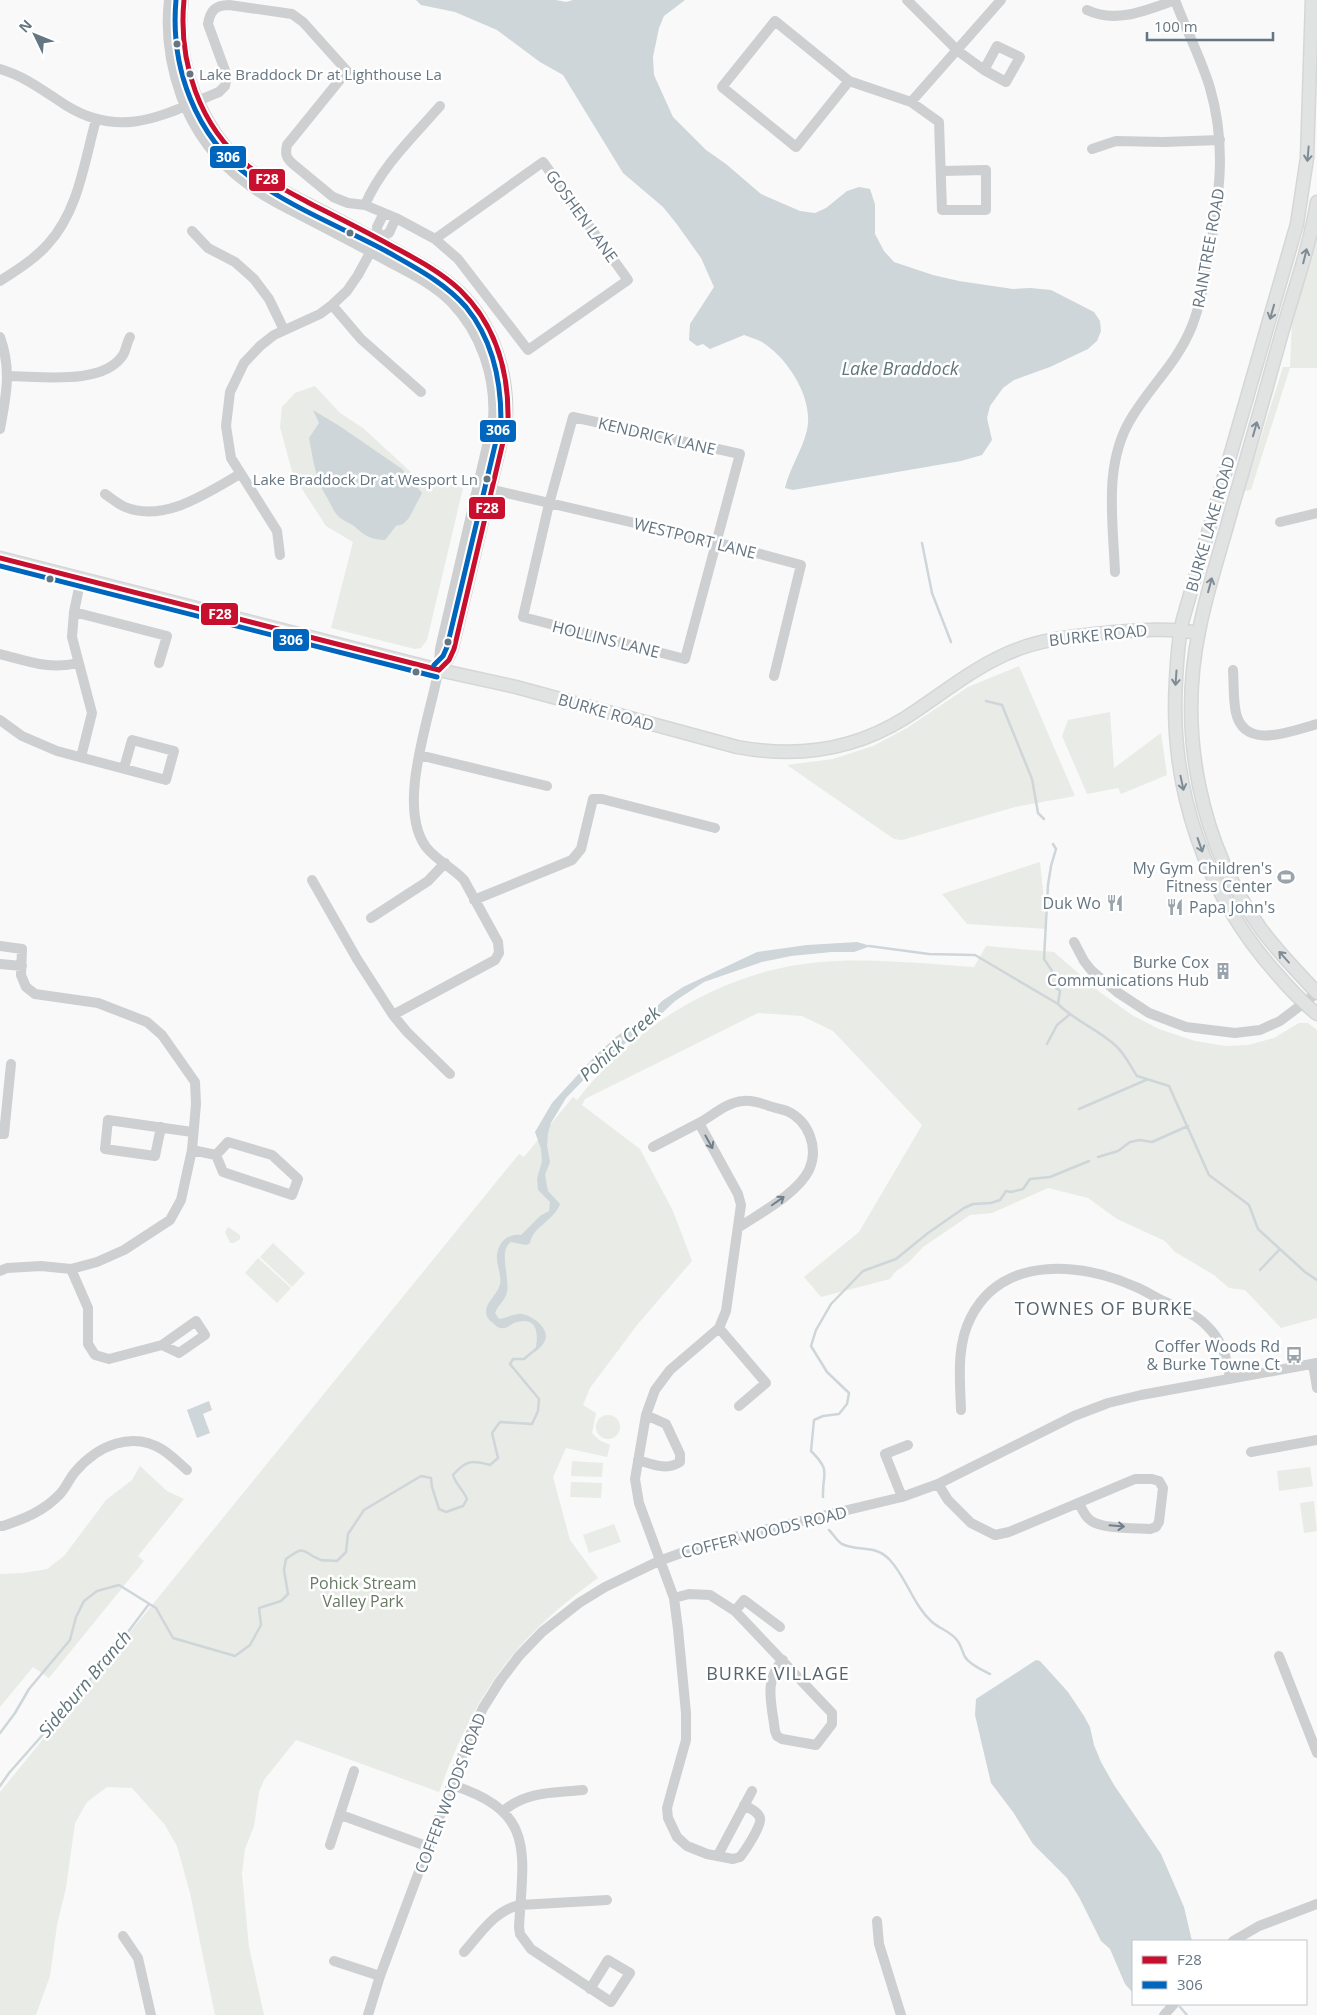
<svg xmlns="http://www.w3.org/2000/svg" width="1317" height="2015" viewBox="0 0 1317 2015" font-family="'Open Sans',sans-serif">
<style>
.green{fill:#e8ebe6}
.water{fill:#ced6d9}
.lines{fill:none;stroke-linecap:round;stroke-linejoin:round}
.stream{stroke:#ced6d9;stroke-width:2.5}
.major-casing{stroke:#d5d6d7;stroke-width:15}
.minor{stroke:#cecfd0;stroke-width:10}
.major{stroke:#e1e2e2;stroke-width:12}
.bus-1-casing{stroke:#fff;stroke-width:9}
.bus-2-casing{stroke:#fff;stroke-width:9}
.bus-1{stroke:#c8102e;stroke-width:5}
.bus-2{stroke:#0065bd;stroke-width:5}
.oneway{stroke:#7e8c96}
.oneway2{stroke:#707f8b}
.bus-dot{fill:#657683;stroke:#fff;stroke-width:2}
.labels{text-anchor:middle;stroke-width:5;stroke-linejoin:round;paint-order:stroke}
.bus-label{font-size:15px;fill:#657683;stroke:#fff;text-anchor:start}
.street-label{font-size:16px;fill:#657683;stroke:#fff}
.poi-label{font-size:16px;fill:#657683;stroke:#fff;text-anchor:end}
.park-label{font-size:16px;fill:#687a64;stroke:#fff}
.water-label{font-size:18px;font-style:italic;fill:#60757c;stroke:#fff}
.neighbourhood-label{font-size:18px;letter-spacing:1px;fill:#57646e;stroke:#fff}
.line-badge{stroke:#fff;stroke-width:2}
.badge-label{font-size:14px;text-anchor:middle;font-weight:bold;fill:#fff}
</style>
<rect width="100%" height="100%" fill="#f9f9f9"/>
<!-- green -->
<path class="green" d="M1317 236V368H1290L1251 490 1244 491 1283 367H1290L1292 319 1305 280Z
M315 386 340 413 363 428 413 474 463 488 427 640 421 648 415 649 331 628 353 542 326 526 293 475 280 427 282 407 295 393Z
M1019 666 1075 796 1015 807 902 840 894 839 787 765 833 759 873 746 907 728 968 687Z
M1110 712 1114 768 1161 733 1167 775 1121 794 1118 788 1087 794 1062 736 1068 720Z
M1040 862 1047 929 967 924 942 894Z
M986 946 1054 952 1101 993 1132 1015 1159 1029 1195 1041 1226 1046 1248 1045 1274 1038 1299 1023H1308L1317 1030V1318L1281 1328 1245 1290 1229 1288 1214 1275 1175 1252 1165 1241 1117 1219 1088 1198 1048 1188 992 1213 970 1215 923 1247 909 1262 895 1272 890 1279 821 1297 804 1277 859 1232 922 1125 833 1031 802 1016 758 1013 585 1099 582 1105 640 1149 673 1211 692 1261 637 1325 590 1388 583 1405 596 1413 592 1433 599 1440 610 1445 607 1457 566 1448 553 1477 570 1540 598 1578C513 1639 475 1694 439 1792L296 1740 264 1780 259 1792 254 1826 245 1849 242 1874 249 1947 264 2015H215L190 1893 177 1846 165 1825 132 1788 107 1787 87 1802 75 1823 66 1888 57 1925 50 1976 36 2015H0V1792L519 1154 524 1157 573 1097 577 1100C641 1019 732 965 837 961 882 959 929 964 974 967Z
M228 1227 240 1235V1239L234 1243H230L225 1232Z
M273 1243 305 1273 292 1287 260 1257Z
M258 1258 291 1288 277 1303 245 1273Z
M596 1427a12 12 0 1 1 24 0a12 12 0 1 1-24 0Z
M572 1461 603 1463 602 1477 571 1476Z
M140 1466 167 1491 184 1499 138 1556 144 1561 49 1678 33 1667 0 1707V1574L23 1573 47 1569 64 1556 106 1500 132 1480Z
M1310 1467 1313 1486 1279 1491 1277 1471Z
M571 1482 602 1483 601 1498 570 1497Z
M1314 1501 1317 1531 1304 1533 1300 1503Z
M614 1524 621 1542 589 1553 583 1535Z"/>
<!-- water -->
<path class="water" d="M416 0H556L566 2 573 0H685L664 16 659 28 653 57 654 75 673 117 706 150 726 164 761 194 800 211 815 213 826 208 847 191 859 187 870 189 875 204V234L884 251 894 262 933 275 959 281 1013 289 1030 288 1051 290 1094 312 1100 321 1101 331 1097 341 1088 349 1050 367 1014 380 1003 388 990 406 987 418 992 440 982 455 961 461 793 490 785 488C790 467 802 451 807 430 814 399 788 358 762 342 757 339 749 337 744 335L710 349 703 344 697 346 689 340 690 324 714 287 701 258 676 223 663 207 623 173 563 75 540 62 497 30 455 12 421 5Z
M313 410 341 427 402 469 422 493 409 518 403 524 396 526 385 540C371 540 364 535 354 526 349 522 343 521 338 516 331 508 331 503 326 496 315 478 313 458 309 438L319 423Z
M857 942 871 946 854 952H832L791 956 762 962 704 982 675 1001 657 1018 598 1065 566 1098 551 1123 548 1133 547 1146 550 1162 545 1175 548 1191 560 1204C553 1222 533 1226 530 1243L526 1245 511 1242C498 1250 510 1278 507 1292 505 1301 498 1305 495 1313L499 1319C506 1318 516 1313 522 1314 534 1316 553 1331 543 1344 541 1347 537 1350 535 1352 538 1338 540 1316 517 1322 512 1323 508 1328 503 1328 499 1329 496 1326 493 1323 489 1320 486 1317 486 1311 486 1302 498 1294 500 1284 502 1272 494 1262 498 1250 501 1240 510 1233 521 1235L540 1216 549 1211 550 1202 538 1190 537 1179 542 1161 541 1149 535 1132 552 1103 595 1056 617 1036 651 1013 662 1001 683 987 757 952 807 945Z
M209 1401 212 1410 203 1414 210 1433 197 1438 187 1410Z
M1036 1660 1040 1661 1068 1692 1084 1716 1090 1727 1094 1745 1101 1762 1114 1785 1161 1854 1184 1907 1192 1941H1133V1993L1125 1984 1110 1949 1101 1941 1079 1897 1067 1878 1033 1844 1013 1812 991 1783 975 1715 976 1699Z"/>
<g class="lines">
<!-- stream -->
<path class="stream" d="M922 543 932 593 951 642
M986 701 1002 705 1032 779 1038 813 1044 819
M1053 844 1056 849 1051 866 1048 885 1044 959 1052 971 1050 983 1060 991 1058 1004
M869 946 929 954 975 955 1058 1004C1075 1021 1099 1030 1116 1046 1125 1054 1131 1067 1137 1076L1169 1086 1209 1175 1249 1205 1258 1229 1305 1272 1317 1280
M1047 1044 1057 1025 1069 1015
M1079 1109 1146 1080
M1098 1157 1118 1151 1130 1142 1140 1140 1152 1142 1188 1126
M1260 1270 1280 1249
M823 1497C822 1472 832 1472 811 1451L814 1420 823 1416 839 1414 847 1404 849 1393 827 1372 811 1346 816 1330 831 1304 863 1271 896 1259 928 1233 964 1208 973 1204 991 1203 1000 1200 1006 1191 1011 1192 1023 1189 1030 1179 1050 1177 1089 1161
M829 1530C833 1534 838 1542 842 1544 859 1552 874 1544 889 1559 907 1578 913 1605 932 1622 940 1629 950 1631 957 1640 961 1645 962 1651 965 1657 970 1665 982 1670 990 1674
M0 1733 15 1713 29 1689 70 1640 76 1617 84 1601 97 1591 119 1585 156 1608 173 1638 235 1656 250 1645 261 1625 259 1608 281 1601 288 1594 284 1570 286 1559C308 1543 301 1553 321 1560 326 1561 332 1560 337 1561L346 1552 348 1534 364 1510 421 1476 431 1478 432 1487 439 1509 446 1512 463 1506 467 1499C463 1489 456 1485 453 1475 466 1460 472 1460 490 1465L498 1458 492 1433 500 1422 532 1424 538 1411 539 1399 510 1364 513 1359H524L536 1349
M0 1786 9 1773 54 1722 79 1690 102 1668 107 1655 115 1642 128 1632 149 1604
M1180 2007 1187 2015"/>
<!-- major casing -->
<g class="major-casing">
<path id="major" d="M1312 0 1307 158 1297 224 1183 619C1178 639 1177 659 1176 680 1169 787 1205 894 1277 974 1289 988 1302 1002 1317 1014
M1317 202C1310 245 1295 287 1283 329 1266 389 1250 448 1232 508 1221 549 1207 589 1199 631 1178 733 1200 844 1261 929 1278 952 1298 972 1317 993
M0 558 439 670 516 687 737 747C796 758 854 750 905 718 938 697 969 671 1004 655 1040 638 1077 636 1115 632 1143 630 1170 628 1198 633"/>
</g>
<!-- minor -->
<path class="minor" d="M169 0C165 34 170 65 181 96 194 131 216 161 246 183 264 197 284 207 304 217 333 232 362 247 391 263 412 274 434 285 451 302 481 333 496 377 493 420L440 649C439 656 440 664 438 672 430 718 396 806 426 847 436 860 453 868 464 880L498 942 499 953 495 960 393 1015
M184 0C180 33 184 62 196 93 206 117 220 141 240 159 260 178 285 190 310 203 339 218 368 233 397 249 419 261 442 273 460 290 495 323 511 375 508 421L454 649 449 660 439 670
M907 0 958 51 984 70 1006 82 1020 57 997 46 984 70
M1087 10C1116 24 1147 10 1175 0
M775 21 849 81 796 147 722 87Z
M0 69C25 76 45 92 67 106 123 140 165 114 219 92L225 86 227 76 208 24C210 11 215 5 229 5L292 14 303 22 347 71 287 145C285 154 286 158 293 164L333 197 348 203 365 205 396 218 435 239 458 259 528 350 628 280 543 162 435 239
M849 81 911 102 1001 0
M911 102 939 122 942 210H986V170L942 171
M1092 149 1116 141 1163 142 1220 140
M365 205C381 167 413 137 440 106
M192 231 208 248 235 262 254 279 269 299 284 330
M378 238 389 233 396 218
M0 281C17 270 35 259 48 244 79 210 84 162 96 120
M332 305 361 339 421 392
M0 337C12 370 6 396 0 429
M8 376C40 376 103 386 123 355 126 350 127 342 130 337
M573 417 740 454 685 659 523 617 549 504Z
M485 488 716 542 801 565 774 676
M105 494C111 498 118 504 125 507 164 523 207 493 240 474
M1280 522 1317 513
M280 555 277 531 231 458 226 426 230 392 244 363 260 346 274 335 320 314 332 305 347 291 358 275 378 238 377 227 384 213
M1115 572C1113 520 1103 463 1132 417 1152 384 1177 363 1192 326 1202 300 1206 272 1211 245 1220 189 1226 143 1210 88 1201 58 1186 30 1175 0
M74 612 167 636 159 663
M0 654C28 661 49 670 78 663
M1233 670C1234 684 1233 699 1236 713 1245 751 1291 731 1317 724
M0 720 22 736 57 751 166 780 174 751 132 740 124 768
M419 755 547 786
M81 757 92 713 72 637 74 612 81 578
M312 880 357 959 393 1015 407 1032 450 1074
M474 900 572 860 581 849 593 799H602L715 828
M371 918 428 881 445 863
M1074 942 1084 961 1091 970 1117 992 1149 1013 1186 1027 1235 1033 1260 1030 1280 1021 1317 993
M0 946 22 949 21 975 26 987 35 994 98 1003 147 1022 162 1035 195 1082 196 1104 192 1150 181 1200 170 1220 124 1250 97 1262 71 1269 41 1266 7 1268 0 1271
M0 964 22 966
M161 1127 155 1156 105 1149 108 1120 192 1132
M0 1134H4L11 1064
M653 1147 699 1123
M192 1150 216 1155 223 1172 292 1195 298 1179 272 1155 228 1142 216 1155
M738 1228C760 1213 797 1194 809 1170 819 1148 809 1121 787 1111 782 1109 775 1108 769 1106 761 1103 752 1100 743 1101 727 1102 712 1116 699 1123L738 1194 741 1205 726 1311 719 1328 670 1370 655 1390 646 1415 635 1479 639 1503 674 1598 678 1629 686 1713V1740L670 1797 667 1808 668 1818 677 1837 687 1846 707 1854 733 1859 740 1857C745 1851 762 1825 760 1818 758 1811 749 1808 744 1805
M71 1269 88 1308V1344L95 1355 109 1359 162 1345 196 1321 205 1335 179 1353 162 1345
M719 1328 766 1383 739 1406
M1313 1364 1317 1388
M961 1410C960 1379 956 1346 971 1317 1003 1255 1081 1262 1136 1287 1144 1290 1151 1295 1159 1299 1175 1307 1194 1312 1206 1325 1222 1340 1227 1357 1230 1379
M1251 1452 1317 1440
M638 1460C652 1464 667 1471 680 1462V1454L666 1424 646 1415
M938 1484 948 1500 971 1523 995 1535 1009 1532 1135 1479H1152L1159 1481 1163 1488 1159 1522 1156 1527 1150 1529C1134 1528 1101 1529 1090 1520 1084 1515 1082 1509 1079 1503
M902 1497 885 1454 908 1445
M0 1526H3C24 1519 44 1511 60 1494 66 1488 69 1479 75 1472 97 1446 132 1430 163 1450 172 1456 179 1463 187 1470
M674 1598 689 1594 710 1595 735 1611 832 1713V1724L816 1745 782 1739 777 1736 775 1731C772 1704 763 1681 783 1660
M735 1611 744 1600 780 1627
M1279 1656 1317 1753
M452 1785C537 1812 523 1853 519 1927L520 1934 531 1949 611 2002 630 1973 608 1960 590 1989
M503 1811C527 1791 553 1793 583 1790
M341 1815 429 1847
M330 1845 354 1771
M718 1855 752 1791
M877 1921 879 1944 901 2015
M123 1936 138 1958 151 2015
M1233 1941 1259 1926 1317 1904
M464 1952C481 1933 495 1910 520 1905L607 1900
M334 1961 380 1976
M368 2015 380 1976 470 1735 483 1708 500 1681 519 1656 542 1632 579 1603 605 1587 659 1561 709 1543 902 1497 938 1484 1074 1416 1108 1403 1141 1395 1317 1363
M1164 2015 1174 2004"/>
<!-- major -->
<use href="#major" class="major"/>
<!-- bus-1 casing -->
<g class="bus-1-casing">
<path id="bus-1" d="M184 0C178 62 199 126 248 166 268 182 291 193 313 205 339 218 365 231 390 245 414 258 440 271 460 290 496 325 509 372 508 421L454 649 449 660 439 670
M0 558 439 670"/>
</g>
<!-- bus-2 casing -->
<g class="bus-2-casing">
<path id="bus-2" d="M176 0C170 67 195 136 250 177 288 206 343 228 386 251 414 267 444 282 466 307 492 339 501 380 501 420L447 647 443 656 434 665
M0 566 437 677"/>
</g>
<!-- bus-1 -->
<use href="#bus-1" class="bus-1"/>
<!-- bus-2 -->
<use href="#bus-2" class="bus-2"/>
</g>
<!-- one-way arrows -->
<defs><path id="oneway-shaft" d="M-6 0H5M1.5-3L5.5 0L1.5 3" fill="none" stroke-width="1.6" stroke-linecap="round" stroke-linejoin="round" transform="scale(1.25)"/></defs>
<g class="oneway">
<use href="#oneway-shaft" transform="translate(1308 154) rotate(95)"/>
<use href="#oneway-shaft" transform="translate(1305 256) rotate(-76)"/>
<use href="#oneway-shaft" transform="translate(1272 312) rotate(106)"/>
<use href="#oneway-shaft" transform="translate(1255 429) rotate(-74)"/>
<use href="#oneway-shaft" transform="translate(1210 585) rotate(-75)"/>
<use href="#oneway-shaft" transform="translate(1176 678) rotate(94)"/>
<use href="#oneway-shaft" transform="translate(1182 783) rotate(78)"/>
<use href="#oneway-shaft" transform="translate(1200 845) rotate(71)"/>
<use href="#oneway-shaft" transform="translate(1284 957) rotate(-132)"/>
</g>
<g class="oneway2">
<use href="#oneway-shaft" transform="translate(709 1142) rotate(61)"/>
<use href="#oneway-shaft" transform="translate(778 1201) rotate(-35)"/>
<use href="#oneway-shaft" transform="translate(1117 1526) rotate(5)"/>
</g>
<!-- icons -->
<defs>
<g id="stadium-bare" transform="scale(1.35)"><path d="M0-5a6.5 5 0 1 0 0 10a6.5 5 0 1 0 0-10ZM-3.5-1.8h7v3.6h-7Z" fill="#99a4ac" stroke="#fff" stroke-width="2.5" paint-order="stroke"/></g>
<g id="restaurant-bare" transform="scale(1.35)"><path d="M-5-6h1v4h1v-4h1v4h1v-4h1v5L-1.5 .5V6h-2V.5L-5-1ZM5-6V6H3V1.5H1.5Q1.5-4 5-6Z" fill="#99a4ac" stroke="#fff" stroke-width="2.5" paint-order="stroke"/></g>
<g id="building-bare" transform="scale(1.35)"><path d="M-4-6H4V6H1V3H-1V6H-4ZM-2.5-4.3h1.7v1.8h-1.7ZM.8-4.3h1.7v1.8H.8ZM-2.5-1h1.7V.8h-1.7ZM.8-1h1.7V.8H.8Z" fill="#99a4ac" stroke="#fff" stroke-width="2.5" paint-order="stroke"/></g>
<g id="bus-bare" transform="scale(1.35)"><path d="M-5-6H5V4H4V6H2V4H-2V6H-4V4H-5ZM-3.5-4V0h7V-4ZM-3.5 1.2v1.5H-2V1.2ZM2 1.2v1.5H3.5V1.2Z" fill="#99a4ac" stroke="#fff" stroke-width="2.5" paint-order="stroke"/></g>
</defs>
<g fill-rule="evenodd">
<use href="#stadium-bare" x="1286" y="877"/>
<use href="#restaurant-bare" x="1115" y="903"/>
<use href="#restaurant-bare" x="1175" y="907"/>
<use href="#building-bare" x="1223" y="971"/>
<use href="#bus-bare" x="1294" y="1355"/>
</g>
<!-- markers -->
<g class="bus-dot">
<circle cx="177" cy="44" r="4.5"/>
<circle cx="190" cy="74" r="4.5"/>
<circle cx="350" cy="233" r="4.5"/>
<circle cx="487" cy="479" r="4.5"/>
<circle cx="50" cy="579" r="4.5"/>
<circle cx="448" cy="642" r="4.5"/>
<circle cx="416" cy="672" r="4.5"/>
</g>
<g class="labels">
<!-- bus labels -->
<g class="bus-label">
<text x="199" y="80">Lake Braddock Dr at Lighthouse La</text>
<text x="478" y="485" text-anchor="end">Lake Braddock Dr at Wesport Ln</text>
</g>
<!-- street labels -->
<g class="street-label">
<text transform="translate(582 216) rotate(54)" y="6">GOSHEN LANE</text>
<text transform="translate(1208 248) rotate(-80)" y="6">RAINTREE ROAD</text>
<text transform="translate(657 436) rotate(13)" y="6">KENDRICK LANE</text>
<text transform="translate(1210 524) rotate(-74)" y="6">BURKE LAKE ROAD</text>
<text transform="translate(695 538) rotate(14)" y="6">WESTPORT LANE</text>
<text transform="translate(1098 635) rotate(-6)" y="6">BURKE ROAD</text>
<text transform="translate(606 639) rotate(14)" y="6">HOLLINS LANE</text>
<text transform="translate(606 712) rotate(16)" y="6">BURKE ROAD</text>
<text transform="translate(764 1532) rotate(-14)" y="6">COFFER WOODS ROAD</text>
<text transform="translate(450 1793) rotate(-69)" y="6">COFFER WOODS ROAD</text>
</g>
<!-- poi labels -->
<g class="poi-label">
<text x="1272" y="874">My Gym Children's<tspan x="1272" dy="18">Fitness Center</tspan></text>
<text x="1101" y="909">Duk Wo</text>
<text x="1189" y="913" text-anchor="start">Papa John's</text>
<text x="1209" y="968">Burke Cox<tspan x="1209" dy="18">Communications Hub</tspan></text>
<text x="1280" y="1352">Coffer Woods Rd<tspan x="1280" dy="18">&amp; Burke Towne Ct</tspan></text>
</g>
<!-- park labels -->
<g class="park-label">
<text x="363" y="1589">Pohick Stream<tspan x="363" dy="18">Valley Park</tspan></text>
</g>
<!-- water labels -->
<g class="water-label">
<text x="900" y="375">Lake Braddock</text>
<text transform="translate(620 1044) rotate(-42)" y="6">Pohick Creek</text>
<text transform="translate(85 1684) rotate(-50)" y="6">Sideburn Branch</text>
</g>
<!-- neighbourhood labels -->
<g class="neighbourhood-label">
<text x="1104" y="1315">TOWNES OF BURKE</text>
<text x="778" y="1680">BURKE VILLAGE</text>
</g>
</g>
<g class="line-badge">
<rect x="209" y="145" width="38" height="24" rx="5" fill="#0065bd"/>
<rect x="248" y="168" width="38" height="24" rx="5" fill="#c8102e"/>
<rect x="479" y="419" width="38" height="24" rx="5" fill="#0065bd"/>
<rect x="468" y="496" width="38" height="24" rx="5" fill="#c8102e"/>
<rect x="200" y="602" width="39" height="24" rx="5" fill="#c8102e"/>
<rect x="272" y="628" width="38" height="24" rx="5" fill="#0065bd"/>
</g>
<g class="badge-label">
<text x="228" y="162">306</text>
<text x="267" y="184">F28</text>
<text x="498" y="435">306</text>
<text x="487" y="513">F28</text>
<text x="220" y="619">F28</text>
<text x="291" y="645">306</text>
</g>
<!-- legend -->
<rect x="1132" y="1940" width="175" height="65" fill="#ffffff" stroke="#c1c8cd"/>
<rect x="1142" y="1956" width="25" height="8" fill="#c8102e" stroke="#c1c8cd"/>
<text x="1177" y="1965" font-size="15" fill="#657683">F28</text>
<rect x="1142" y="1981" width="25" height="8" fill="#0065bd" stroke="#c1c8cd"/>
<text x="1177" y="1990" font-size="15" fill="#657683">306</text>
<!-- north arrow -->
<g transform="translate(35 35) rotate(313)" stroke="#ffffff" stroke-width="4" paint-order="stroke">
<path d="M0-4L9 19L0 12L-9 19Z" fill="#657683"/>
<text y="-8" font-size="14" font-weight="bold" text-anchor="middle" fill="#657683">N</text>
</g>
<!-- scale -->
<path d="M1147 32v8h126v-8" fill="none" stroke="#657683" stroke-width="2.5"/>
<text x="1154" y="32" font-size="15" fill="#657683" stroke="#ffffff" stroke-width="4" paint-order="stroke">100 m</text>
</svg>
